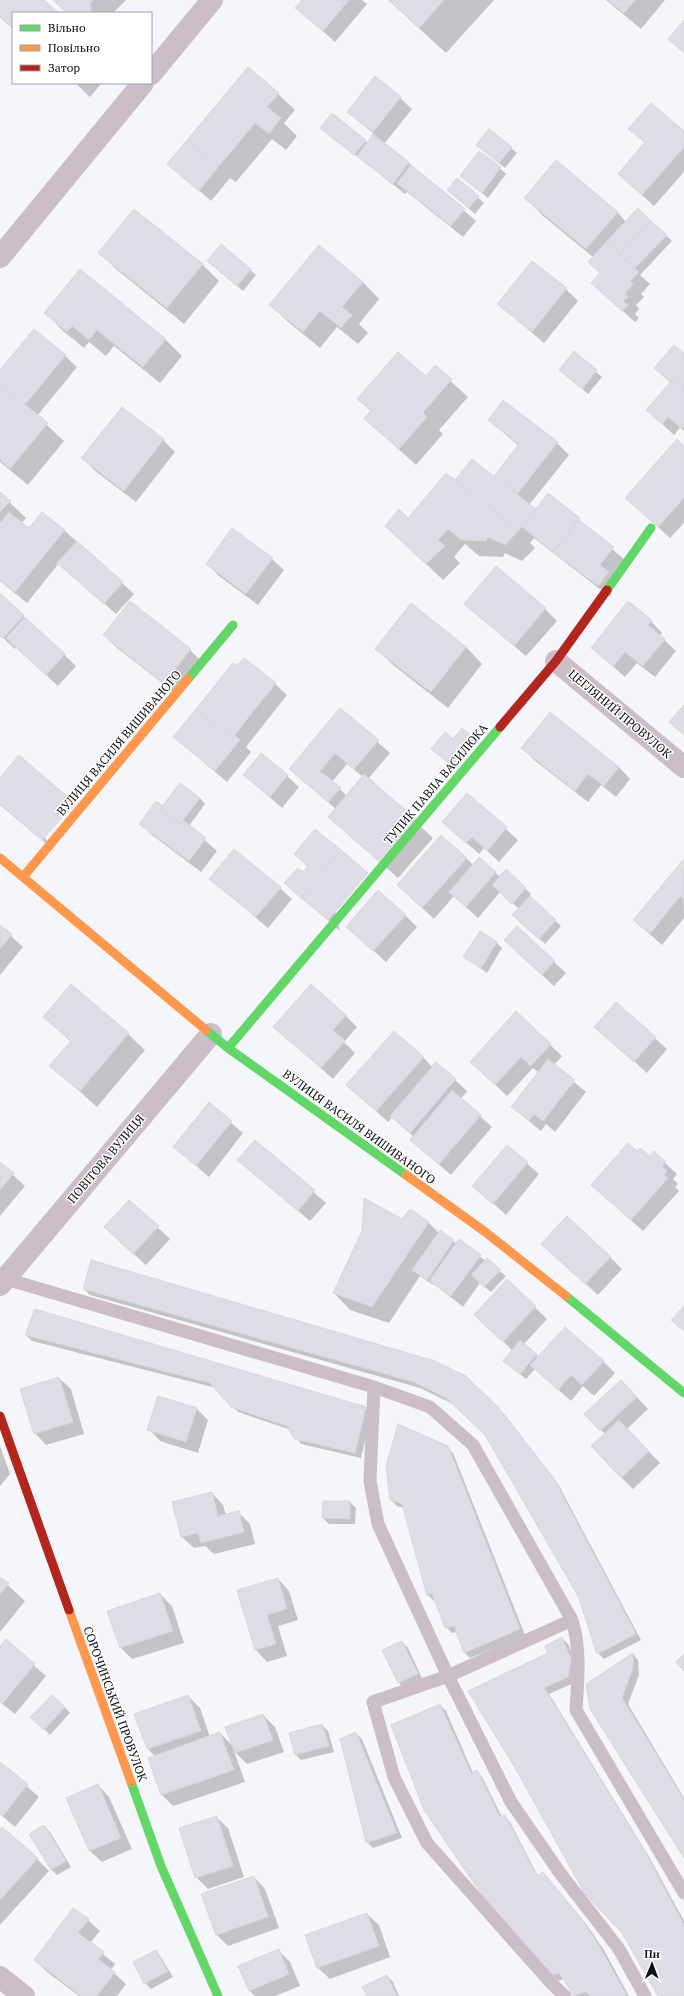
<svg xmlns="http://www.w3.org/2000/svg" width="684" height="1996" viewBox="0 0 684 1996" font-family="'PT Serif',serif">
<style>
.shadow{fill:#0003;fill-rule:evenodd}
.building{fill:#dedce6;stroke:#d7d7db}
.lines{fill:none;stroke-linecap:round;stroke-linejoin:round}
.lane{stroke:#ccbec8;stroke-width:13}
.street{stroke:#ccbec8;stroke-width:22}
.fast{stroke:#63d668;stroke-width:9}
.slow{stroke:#ff974d;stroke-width:9}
.jam{stroke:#b3261e;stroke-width:9}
.labels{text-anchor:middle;stroke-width:3;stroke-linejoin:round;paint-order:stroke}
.street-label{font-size:12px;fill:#101114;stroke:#fff}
</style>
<rect width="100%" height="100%" fill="#f5f6fb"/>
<!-- shadow -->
<path class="shadow" d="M0 0H42L57 13H13V29L0 17Z
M54 0H126L113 13H68Z
M303 0H362L367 4 335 42 297 8Z
M388 0H494L446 53Z
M606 0H665L641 29Z
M75 83H102L90 97Z
M278 94 295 110 284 123 297 136 286 150 272 139 236 182 230 178 211 201 169 164Z
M400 98 412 109 384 144 409 163 476 221 463 237 407 192 405 194 321 128 365 141 368 143 374 134 348 112Z
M630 129 684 133V172L654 206 619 174 645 143Z
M478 145 511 148 517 153 505 168Z
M500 168 506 174 488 198 461 176Z
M457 179 484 203 475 214 454 196Z
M526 198 617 212 626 222 666 235 672 241 640 275 650 284 641 294 644 297 636 305 639 309 635 314 639 318 635 322 604 294 601 273 593 257 542 215Z
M221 245 256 275 243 291 208 261Z
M319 247 363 282 379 299 359 324 368 333 358 344 337 327 320 348 287 321 271 305Z
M99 252 202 264 219 281 184 324 116 269Z
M566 289 578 301 544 343 498 304Z
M46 313 165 339 182 356 160 383 114 346 106 356 89 342 84 348 62 330Z
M574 353 602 377 588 394 560 370Z
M684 355V431L680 428 674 435 647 410 671 383 655 368Z
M65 356 77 367 37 416 64 441 28 485 0 462V371Z
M435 367 468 397 439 430 443 434 416 465 365 419 371 411 359 399 426 377Z
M122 408 163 440 175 452 136 502 94 470 83 458Z
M489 420 557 443 569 455 529 505 536 510 548 494 625 560 610 597 534 538 530 543 535 548 522 561 505 553 503 557 479 556 465 544 454 557 460 563 443 580 403 542 408 519 455 481 472 460 494 478 519 446Z
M684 447V523L670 538 626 498Z
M0 493 26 518 21 524 29 530H64L134 594 116 614 59 563 27 603 0 581Z
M272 559 284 570 258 605 219 576 207 564Z
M0 594 76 666 58 686 16 647 15 649 0 635Z
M130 602 190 650 202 662 176 694 116 647 104 635Z
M465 604 545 609 557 621 526 656Z
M651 621 662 633 660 636 676 651 655 677 637 663 625 677 592 648Z
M466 647 482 664 448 708 393 665 376 648Z
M275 684 287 695 246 747 251 752 227 782 174 737Z
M340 709 390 753 368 779 433 838 398 878 329 817 336 809 290 769ZM347 764 363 777 347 796 332 782Z
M523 748 619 767 630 779 616 797 601 785 588 802 534 760Z
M244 775 287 776 299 787 282 808Z
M0 779 55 851 0 805Z
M467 794 518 840 499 862 484 848 479 854 443 822Z
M200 798 205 804 189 826 217 851 201 872 152 835 141 823 163 807Z
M315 830 340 931 286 883 304 873 308 867 295 854Z
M466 858 473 865 479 858 500 877 506 871 531 894 529 897 561 926 545 944 519 921V909L500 892 478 918 454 896 434 919 398 885Z
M683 861 684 918 662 945 634 920Z
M210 879 280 888 292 899 268 928Z
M405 915 417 927 386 962 347 927Z
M0 926 23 947 0 975Z
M517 928 566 973 554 986 517 952Z
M496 942 502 948 487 973 465 957Z
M617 1004 667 1049 647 1073 596 1027Z
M516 1013 562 1056 554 1065 586 1092 555 1132 546 1124 541 1131 512 1107 539 1073 533 1068 507 1096 483 1073Z
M345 1015 357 1027 344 1042 355 1053 333 1079 275 1027Z
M44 1017 128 1034 145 1050 97 1107 51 1066 71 1042Z
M423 1057 432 1067 455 1080 467 1091 461 1099 492 1127 451 1175 423 1151 411 1140 414 1137 392 1117 388 1122 347 1085Z
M209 1104 243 1133 209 1177 174 1147Z
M255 1141 326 1203 310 1221 239 1160Z
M507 1146 539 1174 506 1215 474 1186Z
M637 1153 665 1163 677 1174 673 1179 678 1184 675 1187 679 1191 643 1231 604 1196Z
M0 1163 25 1186 0 1216Z
M129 1201 170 1239 146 1265 117 1239Z
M403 1220 428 1222 439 1233 440 1231 457 1244 459 1241 506 1276 491 1292 480 1283 463 1307 434 1284 433 1285 420 1276 389 1323 350 1310 334 1293Z
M554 1255 610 1257 622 1269 598 1295Z
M507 1280 547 1319 524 1344 539 1357 603 1361 615 1373 594 1396 583 1386 571 1401 535 1369 526 1379 504 1361 513 1351 487 1326Z
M84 1289 465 1377 504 1414 558 1484 641 1640 604 1659 598 1653 579 1595 486 1435 453 1404 420 1388 90 1295Z
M26 1335 365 1408 371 1414 361 1458 301 1444 291 1430 238 1412 216 1388 32 1341Z
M59 1378 71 1389 84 1434 46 1445 35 1433Z
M633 1393 648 1409 627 1429 660 1463 633 1489 621 1477 605 1434 586 1414Z
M196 1408 208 1420 198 1453 160 1441 149 1429Z
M0 1446 10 1474 0 1486Z
M447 1447 453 1453 525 1635 470 1658 465 1653 457 1632 452 1633 446 1627 436 1600 434 1601 428 1595 404 1508 397 1506 391 1500Z
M212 1493 223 1505 226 1515 238 1512 250 1524 255 1544 214 1554 205 1546 194 1548 182 1537 173 1503Z
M350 1502 356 1508 355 1524H329L323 1518Z
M0 1578 25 1601 0 1632Z
M278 1579 289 1591 298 1620 278 1626 287 1656 267 1662 256 1650 238 1591Z
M160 1594 172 1606 184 1643 132 1659 121 1648Z
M562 1638 568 1644 577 1665 574 1683 549 1694 648 1855 684 1921V1996H659L623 1932 515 1765 550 1654Z
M6 1641 46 1676 15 1714 0 1702V1647Z
M402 1642 408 1648 423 1680 405 1689 399 1683 384 1651Z
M633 1654 638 1660 639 1675 628 1704 684 1798V1856L591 1709Z
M188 1696 200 1708 210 1737 220 1733 234 1747 263 1715 275 1727 284 1752 247 1764 234 1751 245 1782 173 1806 162 1795 155 1756 148 1749Z
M440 1705 446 1711 473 1773 476 1771 482 1777 502 1817 504 1816 510 1822 538 1876 548 1879 586 1924 604 1950 629 1996H576L564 1979 558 1981 552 1975Z
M65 1707 70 1713 50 1735 38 1723Z
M322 1725 328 1731 334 1752 301 1760 295 1754Z
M356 1733 362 1739 402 1838 373 1848 367 1842Z
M0 1763 39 1797 15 1827 0 1814Z
M98 1785 109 1797 132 1849 102 1862 90 1851 67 1798Z
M216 1817 228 1828 244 1877 208 1889 196 1877Z
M44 1826 50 1832 71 1867 57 1875 52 1870Z
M0 1830 37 1859 49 1871 0 1925Z
M254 1877 265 1889 279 1928 228 1946 216 1934Z
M367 1914 379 1925 390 1957 330 1979 318 1968Z
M88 1920 100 1931 90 1943 115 1964 111 1970 126 1984 117 1996H79L47 1972 35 1960Z
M278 1950 290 1962 300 1986 275 1996H255L249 1990Z
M155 1951 161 1957 173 1977 151 1989 145 1983Z
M387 1976 393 1982 399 1996H368Z"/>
<!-- building -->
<path class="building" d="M0 0H44L59 13H13V28L0 17Z
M53 0H93L90 3 91 13H67Z
M302 0H349L323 31 295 8Z
M389 0H444L419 28Z
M608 0H635L624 13Z
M684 20V53L668 39Z
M248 67 279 93 267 107 281 118 269 134 255 123 219 166 187 140Z
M375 76 401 97 373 132 347 112Z
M651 103 684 131V147L642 195 618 174 645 142 628 129Z
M332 113 366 140 354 155 320 128Z
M489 129 512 147 499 163 476 145Z
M373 134 409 162 393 184 357 156Z
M187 140 219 166 199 191 167 164Z
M479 151 501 167 482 193 460 176Z
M556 160 618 212 586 249 524 198Z
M411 165 465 209 451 226 397 183Z
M457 178 479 196 469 208 447 190Z
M638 208 651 221 620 254 606 242Z
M134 209 203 264 167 308 98 253Z
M651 221 667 235 635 268 620 254Z
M606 242 639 272 630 281 633 284 625 293 628 297 623 301 628 305 622 311 591 283 600 273 588 262Z
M221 244 251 269 237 286 207 261Z
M319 245 363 282 342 307 352 315 341 328 320 311 303 332 269 305Z
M532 261 567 288 532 332 497 304Z
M80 269 166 339 143 367 97 330 89 340 72 326 67 332 44 313Z
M34 329 66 355 25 405 0 384V370Z
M674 345 684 353V389L673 379 670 382 654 368Z
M574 351 597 370 582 389 559 370Z
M398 352 426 376 435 365 452 379 423 413 427 417 399 449 364 419 371 410 357 399Z
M673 379 684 389V426L682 429 668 417 662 424 646 410Z
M0 384 48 423 10 469 0 460Z
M503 400 558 442 517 494 494 476 519 444 488 420Z
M122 407 164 439 124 491 81 458Z
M677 439 684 446V498L658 527 625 498Z
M472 459 536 509 519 530 455 480Z
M446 473 519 530 505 545 488 537 486 541 461 540 448 529 438 540 445 546 426 564 385 526 399 509 408 518Z
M0 492 11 501 0 512Z
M548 493 580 518 553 552 522 527Z
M9 512 29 528 42 512 65 530 15 592 0 580V523Z
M579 520 614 547 600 565 609 572 598 586 553 552Z
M232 528 273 558 246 594 206 564Z
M77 541 123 582 104 604 57 563Z
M496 566 546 608 514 646 464 604Z
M0 593 24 615 3 638 0 636Z
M130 601 191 649 164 684 103 635Z
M628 601 652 620 648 625 665 639 643 666 625 652 613 666 591 648Z
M411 603 466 647 431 692 375 649Z
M25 617 65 654 46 675 6 638Z
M244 658 276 683 232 738 196 709 233 663 237 666Z
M684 705V735L669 722Z
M340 708 379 740 354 769 335 753 320 771 341 788 328 802 289 769Z
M196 709 232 738 234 735 240 740 215 771 173 737Z
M550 712 619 767 604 786 588 774 575 791 521 748Z
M462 728 477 740 454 768 431 749 445 732 453 739Z
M261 753 288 775 270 797 243 775Z
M19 755 75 803 42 840 0 804V778Z
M364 774 418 821 381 863 328 817Z
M180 783 200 798 180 824 160 809Z
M467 793 507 827 487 851 472 837 466 843 442 822Z
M156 801 163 806 160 809 180 824 183 820 206 838 189 861 139 824Z
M315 829 341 850 301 898 284 883 298 868 303 872 308 866 294 854Z
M441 835 467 858 422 908 397 885Z
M234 849 281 887 256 917 209 879Z
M341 850 368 873 328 920 301 898Z
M479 857 496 872 466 907 449 892Z
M683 860 684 899 680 896 650 934 633 920Z
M506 869 526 888 512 904 492 885Z
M378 890 406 915 373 951 346 927Z
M530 896 556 920 539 939 512 915Z
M0 925 12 934 0 949Z
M517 926 555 961 542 975 504 940Z
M480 931 497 942 481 968 463 957Z
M71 984 129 1033 80 1091 49 1066 71 1041 43 1017Z
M311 984 346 1015 333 1030 345 1041 321 1068 273 1027Z
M616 1002 656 1037 634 1062 594 1027Z
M516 1011 551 1044 531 1066 521 1057 495 1085 470 1062Z
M394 1031 424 1057 376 1111 346 1085Z
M548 1059 575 1080 543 1121 534 1114 529 1120 511 1107Z
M436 1062 456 1079 410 1133 390 1116Z
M452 1090 481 1115 439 1164 410 1140Z
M209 1102 232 1121 196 1166 173 1147Z
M255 1140 315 1190 298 1211 237 1160Z
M628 1143 637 1151 640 1148 650 1156 654 1151 666 1162 662 1166 667 1171 664 1175 668 1178 631 1220 591 1185Z
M507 1145 528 1162 493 1204 472 1186Z
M0 1162 14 1173 0 1190Z
M364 1198 402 1219 410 1209 429 1222 372 1307 333 1293 362 1231Z
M129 1200 159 1226 133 1254 104 1227Z
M567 1216 611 1257 585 1284 541 1244Z
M440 1230 454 1240 427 1280 412 1270Z
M459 1239 481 1255 451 1296 429 1281Z
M487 1258 501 1270 484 1287 471 1275Z
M91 1260 435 1361 466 1376 498 1407 553 1477 636 1634 597 1654 578 1596 485 1435 446 1398 414 1382 83 1289Z
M507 1279 536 1306 503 1342 474 1315Z
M684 1306V1331L671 1320Z
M35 1309 366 1407 355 1453 294 1439 287 1426 231 1407 210 1383 25 1335Z
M565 1327 604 1361 582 1385 571 1375 558 1390 530 1365Z
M520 1340 537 1354 520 1374 503 1361Z
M59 1377 73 1422 34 1434 20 1389Z
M621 1380 637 1397 600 1431 584 1414Z
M158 1396 197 1408 186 1442 147 1430Z
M619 1420 649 1451 621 1478 591 1446Z
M398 1424 448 1446 520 1629 464 1653 454 1626 445 1628 432 1593 427 1596 402 1504 390 1500 386 1466Z
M212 1492 218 1516 239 1511 244 1532 201 1543 198 1533 181 1537 172 1502Z
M323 1501H350V1519L322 1518Z
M0 1577 9 1583 0 1594Z
M278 1578 287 1609 267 1615 276 1644 255 1650 237 1590Z
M160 1593 173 1631 120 1648 107 1611Z
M562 1637 571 1659 568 1677 544 1688 643 1848 684 1925V1996H658L622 1933 585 1894 514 1766 468 1691 548 1653 545 1646Z
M6 1639 35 1664 3 1703 0 1701V1646Z
M402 1641 418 1674 398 1683 382 1650Z
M633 1653V1668L622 1698 684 1800V1858L590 1709 586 1684Z
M684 1654V1671L676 1662Z
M52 1695 65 1707 44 1730 30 1717Z
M188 1695 201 1731 147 1749 134 1714Z
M440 1704 471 1773 477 1770 500 1817 505 1815 537 1876 543 1872 580 1917 598 1944 627 1996H590L586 1991 574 1996 559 1973 551 1976 482 1895 424 1810 391 1725Z
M263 1714 273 1740 235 1753 225 1727Z
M322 1724 329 1746 295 1755 289 1733Z
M220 1732 234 1770 161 1795 148 1758Z
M356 1732 397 1833 366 1843 340 1739Z
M0 1762 28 1784 3 1816 0 1813Z
M98 1784 121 1838 89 1851 66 1798Z
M217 1816 233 1866 195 1878 179 1828Z
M44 1825 66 1861 51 1870 29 1834Z
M2 1827 38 1858 0 1900V1829Z
M254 1876 268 1917 216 1935 201 1894Z
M73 1908 89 1919 78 1933 104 1952 98 1959 115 1972 97 1996H81L34 1960Z
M367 1913 379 1946 317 1968 305 1935Z
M279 1949 289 1974 249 1991 238 1966Z
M156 1950 168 1971 144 1984 133 1962Z
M387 1975 397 1996H367L362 1987Z"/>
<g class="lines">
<!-- lane -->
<path class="lane" d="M6 1279 374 1387 430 1407 473 1445 572 1620C581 1649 578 1680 576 1710L684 1893
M374 1387 370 1481 378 1524 448 1676 511 1802 560 1873 619 1949 645 1996
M565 1996 552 1984 427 1843 394 1777 373 1702 448 1676 572 1620"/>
<!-- street -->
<path class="street" d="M151 74 212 0
M0 257 143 83
M556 661 684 767
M0 1285 211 1034
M0 1977 24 1996"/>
<!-- fast -->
<path class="fast" d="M607 590 651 528
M188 679 233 625
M206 1030 228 1048 406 1175
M228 1048 500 727
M566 1296 684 1393
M131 1782 161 1866 218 1996"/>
<!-- slow -->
<path class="slow" d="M0 858 206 1030
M23 877 188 679
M406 1175 484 1231 566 1296
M69 1610 131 1782"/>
<!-- jam -->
<path class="jam" d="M500 727 556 661 607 590
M0 1416 69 1610"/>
</g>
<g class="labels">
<!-- street labels -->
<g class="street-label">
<text transform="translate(620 714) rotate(40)" y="4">ЦЕГЛЯНИЙ ПРОВУЛОК</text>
<text transform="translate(119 743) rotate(-50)" y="4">ВУЛИЦЯ ВАСИЛЯ ВИШИВАНОГО</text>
<text transform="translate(436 784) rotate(-50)" y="4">ТУПИК ПАВЛА ВАСИЛЮКА</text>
<text transform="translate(359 1127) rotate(36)" y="4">ВУЛИЦЯ ВАСИЛЯ ВИШИВАНОГО</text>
<text transform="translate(106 1159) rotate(-50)" y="4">ПОВІТОВА ВУЛИЦЯ</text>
<text transform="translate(115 1704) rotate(70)" y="4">СОРОЧИНСЬКИЙ ПРОВУЛОК</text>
</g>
</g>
<!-- legend -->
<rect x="12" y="12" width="140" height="72" fill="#ffffff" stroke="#9fa0a1"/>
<rect x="20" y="25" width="20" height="6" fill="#63d668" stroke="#9fa0a1"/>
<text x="48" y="32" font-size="12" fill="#101114">Вільно</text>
<rect x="20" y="45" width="20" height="6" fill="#ff974d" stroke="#9fa0a1"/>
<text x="48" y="52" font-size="12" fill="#101114">Повільно</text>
<rect x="20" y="65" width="20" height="6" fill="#b3261e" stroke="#9fa0a1"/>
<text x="48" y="72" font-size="12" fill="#101114">Затор</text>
<!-- north arrow -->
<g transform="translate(652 1964) rotate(1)" stroke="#ffffff" stroke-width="3" paint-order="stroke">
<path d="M0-3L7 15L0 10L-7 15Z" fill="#101114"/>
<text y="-6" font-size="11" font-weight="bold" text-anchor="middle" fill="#101114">Пн</text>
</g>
</svg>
